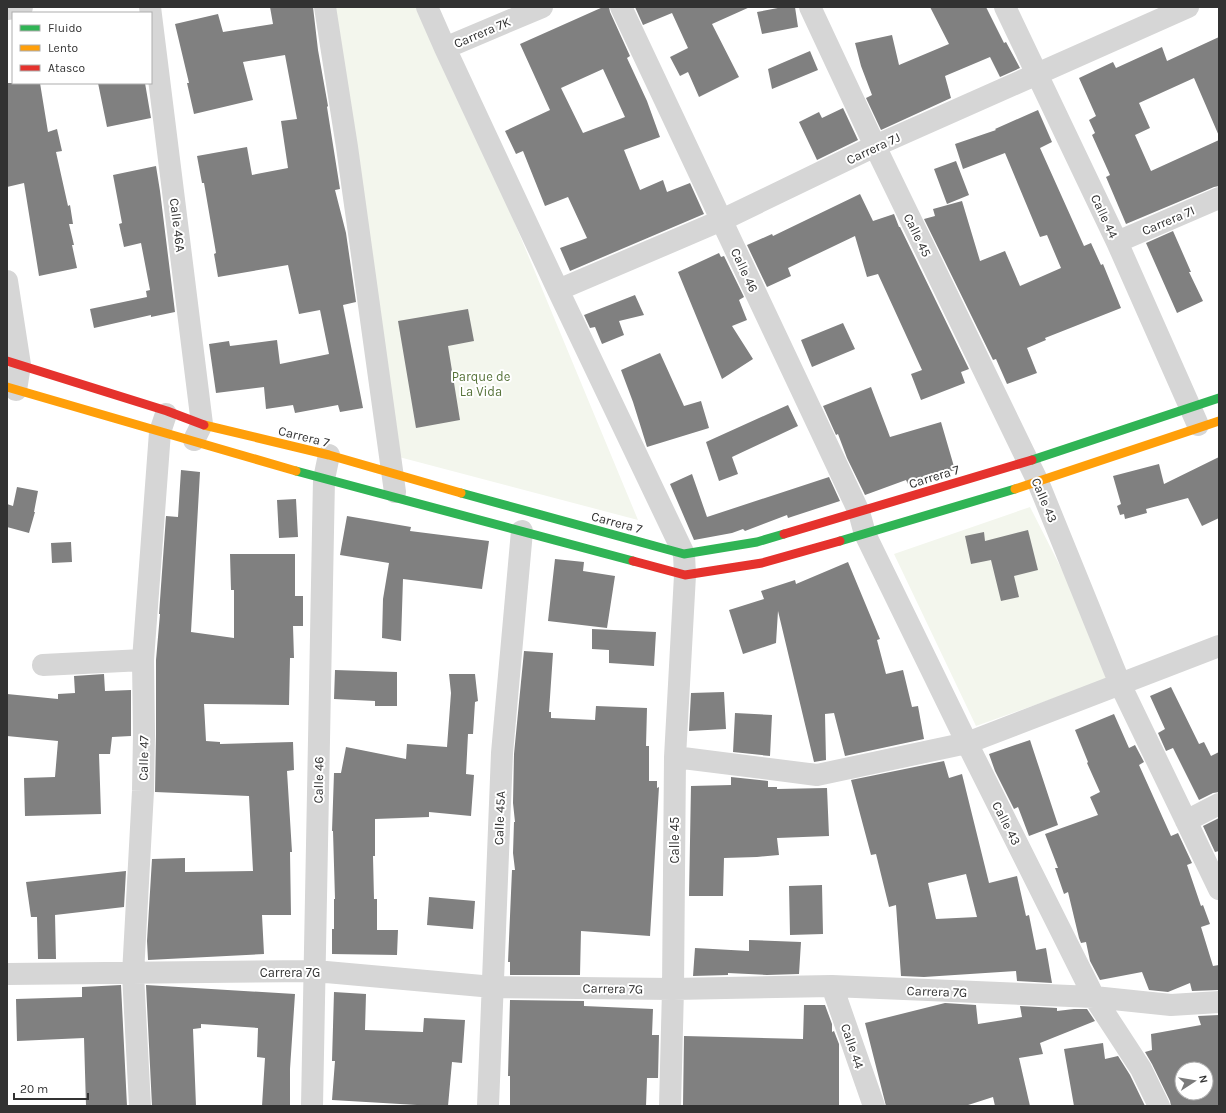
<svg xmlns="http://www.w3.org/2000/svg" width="1226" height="1113" viewBox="0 0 1226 1113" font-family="Karla,sans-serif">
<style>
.green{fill:#f3f6ed}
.building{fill:#808080;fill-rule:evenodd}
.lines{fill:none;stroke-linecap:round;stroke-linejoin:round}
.street{stroke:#d6d6d6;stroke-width:22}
.fast{stroke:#30b455;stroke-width:9}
.slow{stroke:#ff9f0a;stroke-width:9}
.jam{stroke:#e5322d;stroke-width:9}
.labels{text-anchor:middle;stroke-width:4;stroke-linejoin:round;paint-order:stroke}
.street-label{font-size:13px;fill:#323232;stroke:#fff}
.park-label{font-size:13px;fill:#57733a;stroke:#fff}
</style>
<rect width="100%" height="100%" fill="#fff"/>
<!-- green -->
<path class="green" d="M330 7H425L638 520 399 457Z
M1030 507 1116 676 976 726 894 554Z"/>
<!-- building -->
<path class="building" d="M270 7H313L318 50 328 106 327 107 340 189 335 190 346 233 356 302 343 305 363 408 340 412 338 405 295 413 293 405 266 409 264 387 216 393 209 344 229 341 230 346 277 340 280 364 329 354 320 310 299 314 288 265 218 277 214 254 216 253 204 183H202L197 156 247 147 252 175 288 168 281 121 297 119 285 55 243 62 253 100 194 114 187 83H189L175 24 218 14 223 32 273 24Z
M603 7H609L610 12 630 56 627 58 647 101 660 137 624 150 640 190 663 180 667 192 690 183 704 214 570 271 560 248 587 238 568 197 545 206 523 151 516 154 505 131 550 110 520 44ZM603 69 625 117 583 133 561 88Z
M635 7H750L712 24 739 77 699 97 688 72 680 76 670 57 688 48 672 13 643 25Z
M783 7H795L798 27 762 34 757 12Z
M930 7H986L1004 43 1006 42 1020 68 1000 77 990 57 945 76 951 98 881 130 866 98 872 95 861 66 855 43 892 35 899 65 949 44Z
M1219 37V136L1194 78 1139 103 1150 128 1135 135 1151 171 1219 140V186L1214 187 1126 224 1106 177 1110 175 1092 135 1095 133 1089 120 1096 116 1079 78 1113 62 1116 68 1162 47 1167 61Z
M810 51 818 70 772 89 768 69Z
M7 83H40L48 132 57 129 62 151 56 152 68 206 70 205 73 224H69L74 245H72L77 268 39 276 24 183 7 187Z
M98 83H145L151 118 107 127Z
M843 108 858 140 817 160 799 122 819 112 822 118Z
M1038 110 1052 142 1040 148 1084 246 1091 243 1101 265 1103 264 1121 308 1045 338 1046 340 1027 348 1037 373 1007 384 996 359 993 360 924 219 935 216 933 209 962 201 980 261 1005 251 1020 286 1061 268 1047 235 1040 237 1005 153 963 169 955 144 996 130 995 129Z
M956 161 969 195 947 204 934 169Z
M156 166 160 191 175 312 151 317V315L94 328 90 309 147 297 146 291 150 290 141 243 124 247 119 224 122 223 113 175Z
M860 194 873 221 894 214 899 227H900L969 369 961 372 965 383 921 400 911 374 922 370 878 274 867 277 855 236 788 268 791 276 767 287 747 245 772 234 773 236Z
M1173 231 1191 272H1189L1203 301 1177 313 1146 243Z
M719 253 721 257 724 256 744 297 739 300 747 320 732 326 753 359 722 379 678 272Z
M635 295 644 315 619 321 624 335 602 344 595 327 590 328 584 315Z
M468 309 474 341 448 346 460 420 416 428 398 321Z
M843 323 855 349 812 367 801 340Z
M660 353 684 406 701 401 709 428 647 447 633 402 621 370Z
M871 387 890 437 941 422 955 470 908 484 906 480 865 495 847 458 838 434 836 435 823 406Z
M788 405 798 426 732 457 738 474 719 481 706 442Z
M1219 457V518L1202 526 1188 498 1146 509 1147 513 1125 519 1124 514 1120 515 1117 506 1121 504 1113 476 1159 464 1164 484Z
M181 470 200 472 191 632 234 638V590H231L230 554H295V596H303V626H293L294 658H290L289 705 204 704 206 741 220 742V744L293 742 294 770 287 771 292 852H290L291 915H262L264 954 148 960 147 941 152 859 185 858V872L253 871 249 796 155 792 156 734V660L160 614H159L166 516 178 517Z
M692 474 707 517 829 477 840 501 788 518 787 515 745 531 743 529 732 533 694 540 670 484Z
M17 487 38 491 34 512H35L29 533 7 527V504L13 506Z
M296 499 298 537 279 538 277 500Z
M347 516 411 527 410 531 489 541 482 589 403 579 401 641 382 638 383 599 389 563 340 555Z
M1028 530 1038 570 1014 576 1019 597 1001 601 991 560 971 564 965 536 984 532 985 541Z
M71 542 72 562 52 563 51 543Z
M555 559 584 562 583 571 615 576 607 628 548 621Z
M848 562 880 639 877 640 886 674 903 670 912 707 918 706 924 739 845 756 834 713 825 714 826 760 814 762 778 611 776 643 743 654 729 610 764 599 761 591 795 580 796 584Z
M592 629 656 632 654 666 609 663V650L592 649Z
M524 651 553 653 549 712H551V718L595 720 596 706 647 708 646 746H649V781H657V788L659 787 650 936 581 931 580 975H510V962H508L512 870H515L513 853 514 822H515L513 803 514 754Z
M335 670 397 672V706H375V701L334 699Z
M104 674 105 691 131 690V736L112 737 110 754H99L101 814 25 816 24 778 55 777 58 741 7 736V694L58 699V694L75 693 74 676Z
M449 674H475L478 701 475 702 473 734H468L466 774 474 775 471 816 429 812V817L375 819V856H373L374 899H377V930H398L397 955 332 954V929H334V899H335L333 831H332L334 773H341L346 747 406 759 407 744 447 747 451 693Z
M1171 687 1199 744 1204 742 1211 756 1219 752V792L1213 793 1199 800 1173 748 1166 751 1158 733 1165 729 1150 696Z
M724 692 726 729 689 731 691 693Z
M735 713 772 715 770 756 733 752Z
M1114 714 1129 748 1135 745 1144 762 1139 765 1171 836 1178 833 1192 863 1187 865 1201 906 1203 905 1210 924 1201 927 1213 966 1219 965V990L1192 991 1190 983 1168 992 1149 990 1142 972 1100 980 1090 961 1086 942 1081 943 1079 938 1068 892 1064 894 1055 868H1058L1045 834 1098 815 1090 797 1100 792 1087 763 1088 762 1075 730Z
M1030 740 1058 825 1029 836 1018 807 1014 809 995 771 989 754Z
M944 761 949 778 962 774 989 883 1017 876 1026 916 1029 915 1036 950 1046 948 1052 983 1017 981 1016 971 924 977 901 976 896 905 889 907 876 854 871 855 851 780ZM966 874 977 917 936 919 928 883Z
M731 777 768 781V787H777V789L827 788 829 836 777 838 779 855 757 857 724 858 723 896H689L691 786 731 785Z
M1219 818V851L1215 852 1203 826Z
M126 871 124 907 55 915 56 959H38L37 917H31L26 882Z
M822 885 823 934 790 935 789 886Z
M429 897 475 901 473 929 427 925Z
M749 940 801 942 799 974 767 975 728 973V975L693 976 695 948 749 951Z
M121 985 127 1106H86L84 1038 17 1041 16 999 82 997V987Z
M146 985 295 994 290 1069V1106H262L265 1058 257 1057 258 1028 201 1024V1028L193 1029 196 1106H152Z
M334 992 366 994 365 1030 423 1032 424 1018 465 1020 462 1063 452 1062 448 1106H417V1105L332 1100 335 1061H332Z
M510 1000 584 1001V1006L653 1009 652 1035H659L658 1078H647L646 1106H510V1076H508Z
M945 1003 976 1005 978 1024 1022 1017 1020 1006 1057 1008V1011L1074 1009H1087L1095 1021 1040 1043 1043 1054 1019 1058 1030 1106H995L993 1097 965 1106H886L865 1023Z
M804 1005H825L832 1024V1032L834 1031 839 1044V1106H711L683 1105 684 1036 803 1039Z
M1219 1015V1106H1171L1170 1101 1152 1064 1145 1052 1152 1050 1151 1034 1201 1025 1198 1016ZM1182 1069H1206V1093H1182Z
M1103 1043 1105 1059 1118 1056 1130 1075 1145 1106H1074L1064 1049Z"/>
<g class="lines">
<!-- street -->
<path class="street" d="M150 7 202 424 194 440
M325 7 347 147 395 492
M427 7 445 48 558 290 684 554 685 575 675 757 673 989 670 1106
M621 7 859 512 865 534 967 743 1094 997 1141 1069 1159 1106
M810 7 875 146 1038 482 1120 684 1219 889
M1005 7 1117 242 1198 425
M7 9 22 7
M445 48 542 7
M1117 242 1219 198
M7 281 20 365 16 390
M558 290 722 220 875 146 1188 7
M43 665 143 660
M675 757 817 775 967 743 1219 646
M1186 821 1219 804
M7 974 315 971 493 987 673 989 832 986 1094 997 1171 1005 1219 1002
M832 986 874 1106
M140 1106 133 974 143 791 144 734 143 660 160 432 166 414
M312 1106 324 479 329 455
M488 1106 502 753 522 531"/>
<!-- fast -->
<path class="fast" d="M1032 460 1219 398
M296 471 633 561
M461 493 684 554 757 542 784 534
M840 541 1015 489"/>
<!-- slow -->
<path class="slow" d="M7 387 296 471
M204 425 329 455 461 493
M1015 489 1219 421"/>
<!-- jam -->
<path class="jam" d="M7 361 167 411 204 425
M784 534 1032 460
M633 561 685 575 762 563 840 541"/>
</g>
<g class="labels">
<!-- street labels -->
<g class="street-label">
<text transform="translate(482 32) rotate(-23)" y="5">Carrera 7K</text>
<text transform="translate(873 148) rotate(-25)" y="5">Carrera 7J</text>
<text transform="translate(1105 216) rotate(65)" y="5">Calle 44</text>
<text transform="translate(1168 220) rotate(-23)" y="5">Carrera 7I</text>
<text transform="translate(178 225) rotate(83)" y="5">Calle 46A</text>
<text transform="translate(918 235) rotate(64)" y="5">Calle 45</text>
<text transform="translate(745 270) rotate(65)" y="5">Calle 46</text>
<text transform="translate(304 436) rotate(14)" y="5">Carrera 7</text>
<text transform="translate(934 476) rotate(-17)" y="5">Carrera 7</text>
<text transform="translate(1045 500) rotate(67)" y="5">Calle 43</text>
<text transform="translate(617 522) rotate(15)" y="5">Carrera 7</text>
<text transform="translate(143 758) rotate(-89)" y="5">Calle 47</text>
<text transform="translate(318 780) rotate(-89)" y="5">Calle 46</text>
<text transform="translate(499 818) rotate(-88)" y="5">Calle 45A</text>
<text transform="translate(1007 823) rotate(63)" y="5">Calle 43</text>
<text transform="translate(674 840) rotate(-90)" y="5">Calle 45</text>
<text x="290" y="977">Carrera 7G</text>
<text transform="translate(613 988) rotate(1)" y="5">Carrera 7G</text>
<text transform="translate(937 991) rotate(2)" y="5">Carrera 7G</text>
<text transform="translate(853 1046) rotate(71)" y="5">Calle 44</text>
</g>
<!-- park labels -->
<g class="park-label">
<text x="481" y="381">Parque de<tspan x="481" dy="15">La Vida</tspan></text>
</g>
</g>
<!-- border -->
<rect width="1226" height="1113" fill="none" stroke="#323232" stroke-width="16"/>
<!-- legend -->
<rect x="12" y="12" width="140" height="72" fill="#ffffff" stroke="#adadad"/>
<rect x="20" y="25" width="20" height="6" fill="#30b455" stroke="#adadad"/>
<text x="48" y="32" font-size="12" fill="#323232">Fluido</text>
<rect x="20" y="45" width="20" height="6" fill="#ff9f0a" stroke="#adadad"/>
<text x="48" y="52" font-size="12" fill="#323232">Lento</text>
<rect x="20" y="65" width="20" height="6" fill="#e5322d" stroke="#adadad"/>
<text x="48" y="72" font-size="12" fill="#323232">Atasco</text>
<!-- north arrow -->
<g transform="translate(1194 1081) rotate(78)"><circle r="19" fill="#ffffff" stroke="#adadad"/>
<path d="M0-3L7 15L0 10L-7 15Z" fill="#7a7a7a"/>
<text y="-6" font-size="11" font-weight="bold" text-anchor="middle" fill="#323232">N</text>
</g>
<!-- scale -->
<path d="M14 1093v6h74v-6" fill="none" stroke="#323232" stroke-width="2"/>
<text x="20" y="1093" font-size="12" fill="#323232" stroke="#ffffff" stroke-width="3" paint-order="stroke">20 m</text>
</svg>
